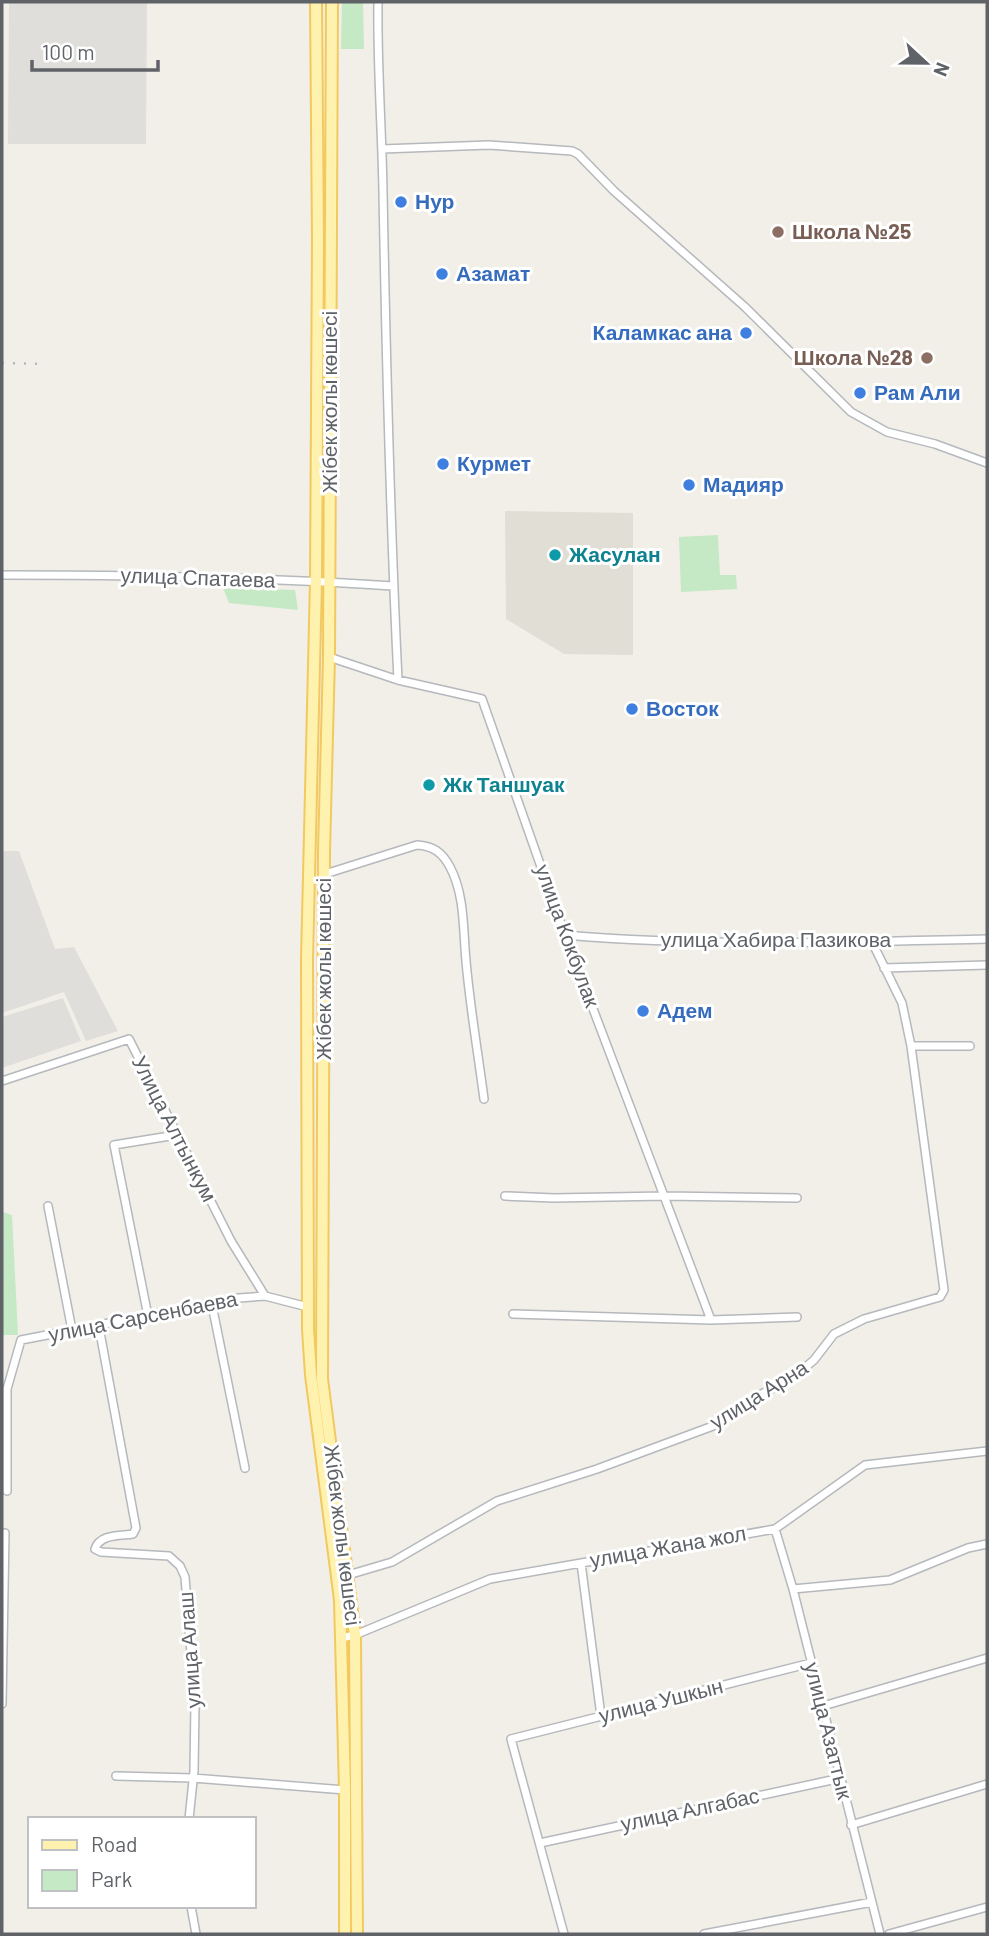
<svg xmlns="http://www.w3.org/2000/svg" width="989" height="1936" viewBox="0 0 989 1936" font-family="Barlow,sans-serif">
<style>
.industrial{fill:#e0deda}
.education{fill:#e1ded6}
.green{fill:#c5e8c5}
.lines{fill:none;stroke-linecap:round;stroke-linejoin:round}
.street-casing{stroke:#b5b8bc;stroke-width:10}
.primary-casing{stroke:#f2c960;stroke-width:14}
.street{stroke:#fff;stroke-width:7}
.primary{stroke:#fff2af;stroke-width:10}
.rail{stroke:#b6b7b8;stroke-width:2.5;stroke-dasharray:2 9;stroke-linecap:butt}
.shop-dot{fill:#3f7fe0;stroke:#fff;stroke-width:2.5}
.education-dot{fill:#8d6e63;stroke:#fff;stroke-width:2.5}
.culture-dot{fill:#0f9aa8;stroke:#fff;stroke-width:2.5}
.labels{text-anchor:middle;stroke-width:6;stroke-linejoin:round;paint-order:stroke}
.shop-label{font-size:21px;font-weight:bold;fill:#366cbe;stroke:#fff;text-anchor:start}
.education-label{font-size:21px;font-weight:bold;fill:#785e54;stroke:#fff;text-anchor:start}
.street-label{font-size:21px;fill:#5f6368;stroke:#fff}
.culture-label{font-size:21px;font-weight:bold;fill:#0d838f;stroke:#fff;text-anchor:start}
</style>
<rect width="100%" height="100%" fill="#f1efe8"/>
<!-- industrial -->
<path class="industrial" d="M9 2H147L146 144H8Z
M2 851H19L55 949 74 947 118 1031 86 1041 64 992 2 1013Z
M63 998 81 1041 2 1068V1017Z"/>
<!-- education -->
<path class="education" d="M505 511 633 513V655L564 654 506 619Z"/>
<!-- green -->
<path class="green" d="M342 2H363L364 49H341Z
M718 535 720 575H736L737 589 681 592 679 537Z
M223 588 295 590 298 610 229 603Z
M2 1212 12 1215 18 1335H2Z"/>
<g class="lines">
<!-- street casing -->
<g class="street-casing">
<path id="street" d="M378 2C377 65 382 129 383 192 386 355 390 517 398 680
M382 149 489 145 572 151 578 154 614 191 745 307 851 412 887 432 935 444 987 463
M2 575C132 575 263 577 393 586
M329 657 398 680 482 699 565 935 711 1320
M325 874 417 845C433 846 442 852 450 867 465 895 463 930 466 961 470 1007 478 1053 484 1099
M565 935C706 947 847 942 987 939
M884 968 987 965
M911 1046H970
M2 1081 129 1039 231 1241 265 1296 308 1307
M505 1196 554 1198 665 1196 797 1198
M48 1206 72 1330
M212 1305 245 1468
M513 1314 711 1320 797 1317
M148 1316 114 1145 176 1135
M99 1327 136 1528 133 1534C119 1536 100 1534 95 1549L101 1552 169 1556 180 1566 185 1577 195 1703 194 1771 189 1819
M7 1491V1389L21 1340 239 1298 265 1296
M775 1529 793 1589 880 1934
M581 1563 601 1716
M348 1575 392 1562 497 1501 597 1469 713 1426 741 1405 795 1376 814 1360 834 1334 864 1319 940 1297 944 1290 911 1046 902 1003 872 942
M793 1589 890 1580 968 1548 987 1544
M341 1638 355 1635 490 1579 775 1529 865 1465 987 1451
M2 1704 5 1533
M823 1706 987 1658
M116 1776 193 1778 345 1790
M851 1825 987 1784
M540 1843 841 1778
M191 1906 196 1934
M564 1934 511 1739 811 1663
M704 1934 872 1902
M889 1934 987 1907"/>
</g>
<!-- primary casing -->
<g class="primary-casing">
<path id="primary" d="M316 2 318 241 316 581 307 960 308 1329 311 1375 340 1600 345 1790V1934
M332 2 329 657 324 852 322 1379 355 1635 357 1934"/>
</g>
<!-- street -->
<use href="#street" class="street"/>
<!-- primary -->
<use href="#primary" class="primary"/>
<!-- rail -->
<path class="rail" d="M2 363 43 364"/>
</g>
<!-- markers -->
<g class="shop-dot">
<circle cx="401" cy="202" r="7"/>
<circle cx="442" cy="274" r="7"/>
<circle cx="746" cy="333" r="7"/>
<circle cx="860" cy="393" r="7"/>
<circle cx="443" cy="464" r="7"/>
<circle cx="689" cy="485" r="7"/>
<circle cx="632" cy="709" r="7"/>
<circle cx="643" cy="1011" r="7"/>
</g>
<g class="education-dot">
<circle cx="778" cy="232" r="7"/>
<circle cx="927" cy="358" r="7"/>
</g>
<g class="culture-dot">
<circle cx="555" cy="555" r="7"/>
<circle cx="429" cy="785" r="7"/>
</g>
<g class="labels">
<!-- shop labels -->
<g class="shop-label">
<text x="415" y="209">Нур</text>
<text x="456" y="281">Азамат</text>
<text x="732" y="340" text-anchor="end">Каламкас ана</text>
<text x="874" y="400">Рам Али</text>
<text x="457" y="471">Курмет</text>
<text x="703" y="492">Мадияр</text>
<text x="646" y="716">Восток</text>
<text x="657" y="1018">Адем</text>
</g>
<!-- education labels -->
<g class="education-label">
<text x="792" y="239">Школа №25</text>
<text x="913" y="365" text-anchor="end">Школа №28</text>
</g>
<!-- street labels -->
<g class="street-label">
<text transform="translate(330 402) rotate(-90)" y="7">Жібек жолы көшесі</text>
<text transform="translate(198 578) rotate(2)" y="7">улица Спатаева</text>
<text transform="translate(567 936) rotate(70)" y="7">улица Кокбулак</text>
<text x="776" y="947">улица Хабира Пазикова</text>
<text transform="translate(324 969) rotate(-90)" y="7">Жібек жолы көшесі</text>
<text transform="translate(174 1129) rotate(63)" y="7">Улица Алтынкум</text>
<text transform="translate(143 1317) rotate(-11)" y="7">улица Сарсенбаева</text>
<text transform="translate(759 1395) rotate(-32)" y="7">улица Арна</text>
<text transform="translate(342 1535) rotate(83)" y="7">Жібек жолы көшесі</text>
<text transform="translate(668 1547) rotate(-10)" y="7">улица Жана жол</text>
<text transform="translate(190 1650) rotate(-94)" y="7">улица Алаш</text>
<text transform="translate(661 1701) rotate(-14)" y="7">улица Ушкын</text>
<text transform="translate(828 1731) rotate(76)" y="7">улица Азаттык</text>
<text transform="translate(690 1810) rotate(-12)" y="7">улица Алгабас</text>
</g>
<!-- culture labels -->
<g class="culture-label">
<text x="569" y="562">Жасулан</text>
<text x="443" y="792">Жк Таншуак</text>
</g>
</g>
<!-- border -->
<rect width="989" height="1936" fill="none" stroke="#5f6368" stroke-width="7"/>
<!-- legend -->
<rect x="28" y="1817" width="228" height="91" fill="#ffffff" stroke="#bfc1c3" stroke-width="2"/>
<rect x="42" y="1840" width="35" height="10" fill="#fff2af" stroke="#bfc1c3" stroke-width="2"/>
<text x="91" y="1852" font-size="21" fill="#5f6368">Road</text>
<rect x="42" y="1870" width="35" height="21" fill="#c5e8c5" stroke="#bfc1c3" stroke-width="2"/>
<text x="91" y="1887" font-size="21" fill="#5f6368">Park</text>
<!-- north arrow -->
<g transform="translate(926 63) rotate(112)" stroke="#ffffff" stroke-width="5" paint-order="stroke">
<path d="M0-5L12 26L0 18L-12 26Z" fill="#5f6368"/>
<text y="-10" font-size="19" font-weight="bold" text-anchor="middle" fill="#5f6368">N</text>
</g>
<!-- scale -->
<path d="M32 60v10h126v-10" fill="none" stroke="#5f6368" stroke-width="3.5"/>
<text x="42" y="60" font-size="21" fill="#5f6368" stroke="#ffffff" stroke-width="5" paint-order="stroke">100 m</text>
</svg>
